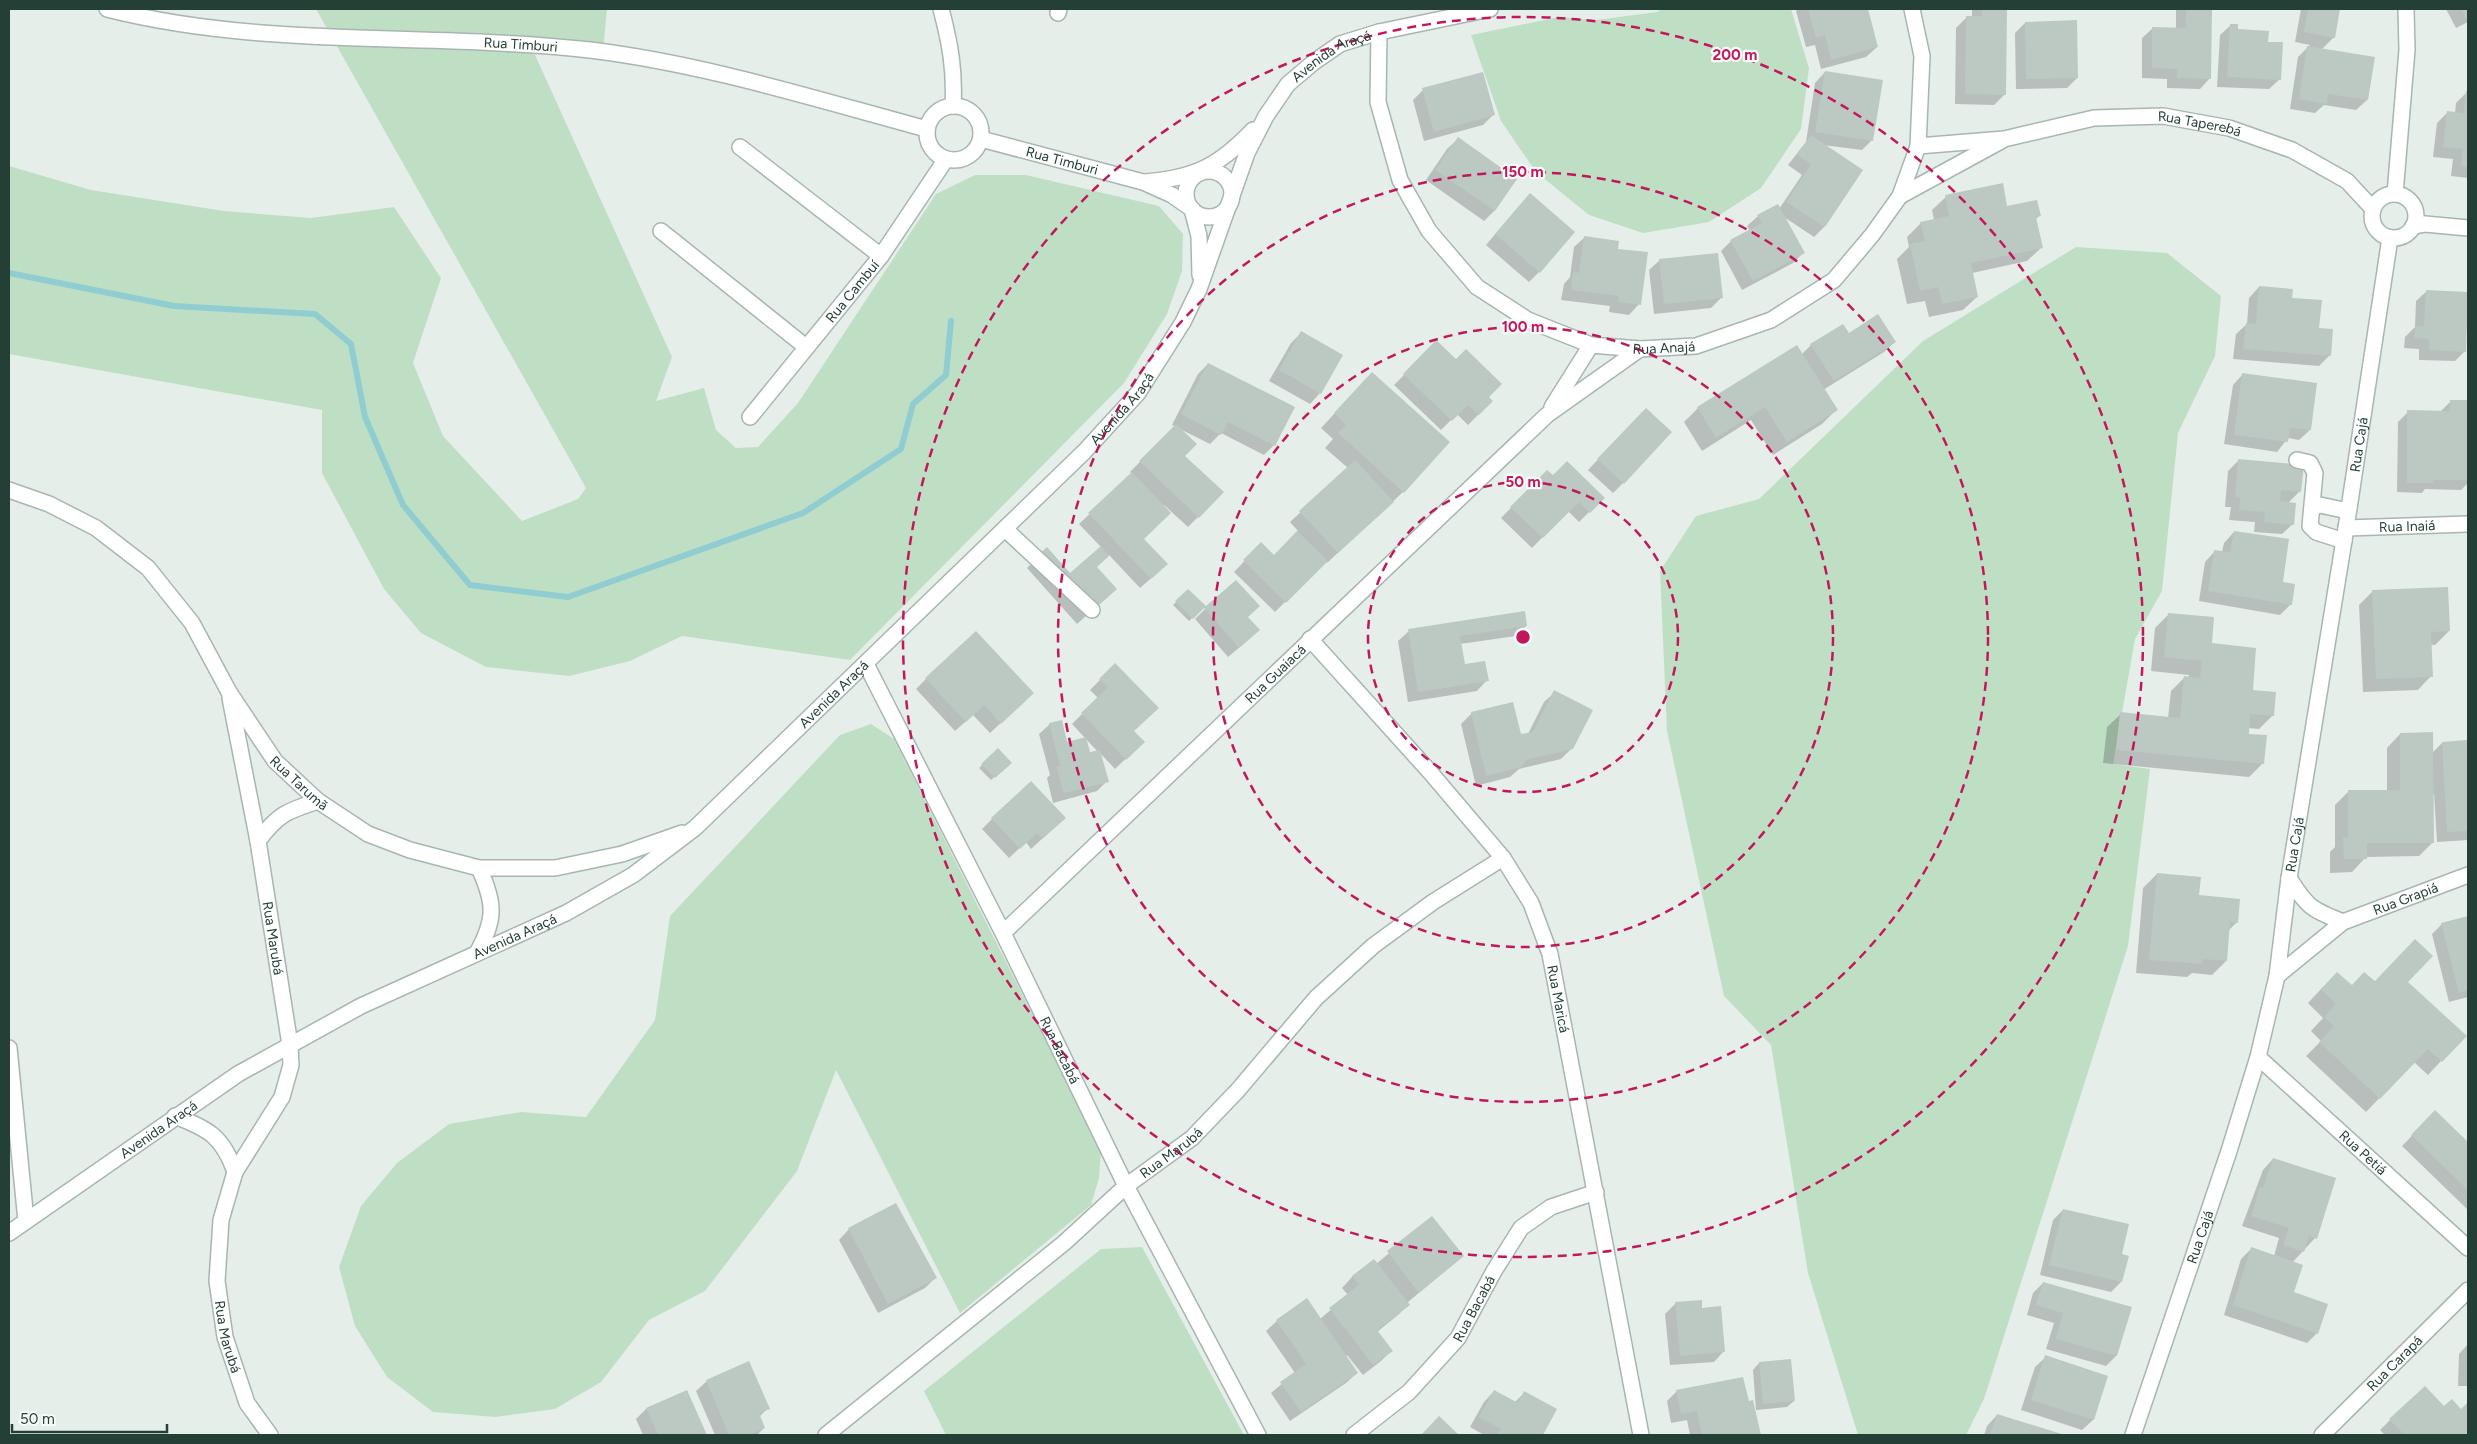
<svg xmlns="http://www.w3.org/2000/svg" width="2477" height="1444" viewBox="0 0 2477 1444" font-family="Figtree,sans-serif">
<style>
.green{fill:#bfdfc5}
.shadow{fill:#0003;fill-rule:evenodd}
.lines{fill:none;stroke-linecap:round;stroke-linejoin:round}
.stream{stroke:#8fcdd1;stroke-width:6}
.building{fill:#bbc9c2}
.minor-casing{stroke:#a8b6b0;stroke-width:18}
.minor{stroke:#fff;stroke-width:15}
.ring{fill:none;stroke:#c2185b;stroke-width:2.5;stroke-dasharray:9 6}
.labels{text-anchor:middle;stroke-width:4.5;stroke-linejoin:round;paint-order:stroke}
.street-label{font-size:14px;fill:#244036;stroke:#f6faf8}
.centre{fill:#c2185b;stroke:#f6faf8;stroke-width:2.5}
.ring-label{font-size:15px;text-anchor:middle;font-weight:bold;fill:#c2185b;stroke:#f6faf8;stroke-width:4.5;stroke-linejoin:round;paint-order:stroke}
</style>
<rect width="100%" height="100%" fill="#e6eeea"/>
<!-- green -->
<path class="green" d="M316 9H607L603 52 531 46 672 357 656 401 704 388 716 430 736 448 758 447 798 403 936 194 975 175H1026L1159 206 1183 234 1182 271 1167 314 1124 383 850 660 682 636 630 661 569 676 486 667 421 633 384 589 322 473V410L9 354V166L91 190 224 211 311 218 394 207 441 278 413 363 443 436 522 521 578 499 586 488Z
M1662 9H1791L1809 68 1801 129 1761 188 1709 222 1643 233 1589 215 1536 172 1501 121 1471 35 1559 17 1596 20 1657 12Z
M2076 247 2167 253 2221 296 2215 356 2178 433 2162 591 2135 639 2113 764 2150 769 2128 946 1984 1399 1966 1435H1858L1808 1273 1771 1045 1724 996 1667 731 1660 571 1696 516 1759 499 1923 341Z
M871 724 894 739 1101 1151 1099 1178 1091 1205 960 1313 836 1070 797 1171 705 1291 649 1320 601 1382 555 1409 495 1417 433 1412 387 1377 355 1326 339 1267 361 1206 397 1163 449 1124 521 1112 586 1117 655 1020 670 916 840 735Z
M1142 1247 1244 1435H946L924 1391 1101 1249Z"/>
<!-- shadow -->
<path class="shadow" d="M1798 9H1866L1877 47 1866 57 1821 69 1815 45 1806 47 1796 11Z
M1972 9H2006L2005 94 1994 105 1955 104 1956 28 1967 17H1972Z
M2176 9H2211L2210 78 2200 89 2167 88V79L2142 78V38L2153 28 2176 29Z
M2301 9H2339L2334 37 2322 49 2373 58 2367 100 2356 110 2324 105 2315 113 2290 109 2298 57 2310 45 2295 42Z
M2446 9H2468V22L2456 28Z
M2025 23 2077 78 2067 88 2016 89 2015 33Z
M2231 25 2237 31 2267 43 2280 79 2269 89 2217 87 2220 35Z
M1825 72 1872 140 1862 150 1823 145 1824 227 1814 237 1784 217 1803 253 1793 263 1742 290 1721 251 1731 241 1750 231 1747 226 1758 216 1779 209 1802 175 1788 165 1806 142 1815 83Z
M1423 90 1493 115 1483 125 1424 141 1413 100Z
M2467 92 2468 93V178L2451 176 2453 159 2433 157 2437 123 2447 113 2455 114 2456 103Z
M1458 139 1516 179 1494 211 1484 221 1426 180 1447 149Z
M1946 197 2040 215 2035 220 2041 248 2027 261 1972 273 1977 297 1963 310 1929 317 1925 301 1907 304 1897 259 1909 247 1907 237 1921 223 1934 220 1932 210Z
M1520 205 1539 272 1529 282 1486 245Z
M1585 237 1617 250 1639 304 1629 315 1609 312 1610 306 1561 300 1564 284 1570 277 1574 247Z
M1660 260 1721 298 1711 308 1654 314 1649 270Z
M2259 287 2290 299 2318 330 2332 331 2329 356 2319 366 2233 359 2236 334 2247 324 2249 298Z
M2427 291 2468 293 2465 351 2455 361 2419 360V349L2404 348 2405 337 2415 327 2416 301Z
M1301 333 1342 356 1320 393 1310 404 1269 381 1291 343Z
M1848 335 1895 342 1884 352 1823 390 1836 410 1822 424 1773 455 1751 420 1702 451 1684 422 1698 408 1796 347 1801 355 1811 345Z
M1437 342 1492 401 1468 425 1457 414 1441 430 1394 385Z
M1208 364 1274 445 1264 455 1221 433 1210 444 1180 429 1184 456 1222 493 1188 527 1164 505 1142 539 1156 574 1140 588 1109 555 1096 567 1116 589 1077 624 1027 568 1037 558 1070 575 1101 547 1079 524 1132 474 1130 472 1175 426 1172 425 1198 374Z
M1372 373 1403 492 1327 563 1326 561 1275 612 1234 572 1261 544 1274 556 1298 531 1290 522 1348 468 1325 448 1333 439 1321 428Z
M2243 374 2310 430 2299 440 2288 438 2277 452 2224 444 2233 385Z
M2451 401H2468V483L2461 490 2425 489 2422 493 2397 492 2398 422 2408 412H2440Z
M1635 420 1623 483 1613 493 1588 470Z
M2239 460 2300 491 2288 503 2293 524 2282 534 2254 532 2255 522 2229 520 2231 507H2225L2228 471Z
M1547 471 1552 477 1603 498 1579 522 1568 511 1532 548 1501 518Z
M2234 532 2281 583 2291 604 2280 615 2199 601 2205 562 2215 551 2222 552 2224 543Z
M1188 590 1204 606 1189 621 1173 605Z
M2373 591 2449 631 2435 645H2430L2431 676 2418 690 2363 692 2359 605Z
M1205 609 1247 617 1248 640 1228 657 1195 619Z
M2169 614 2210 644 2273 715 2259 729 2248 728 2247 735 2263 763 2249 777 2103 763 2107 727 2121 714 2168 718 2171 691 2184 678H2188L2189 675 2151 671 2155 628Z
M1526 626 1516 636 1460 644 1464 665 1487 680 1477 691 1408 702 1398 641 1409 631Z
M1115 665 1133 732 1143 742 1115 769 1100 753 1107 781 1097 791 1053 803 1047 778 1050 775 1039 734 1050 724 1066 743 1085 738 1072 724 1098 698 1090 690ZM1085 738 1098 752 1090 754Z
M926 679 1022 703 990 733 973 715 955 731 916 689Z
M1555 692 1572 748 1561 759 1519 769 1510 777 1476 786 1461 724 1472 713 1520 736 1528 734 1544 702Z
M2400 734 2432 753 2442 743 2468 752V840L2437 842 2434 794H2432L2433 842 2419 856 2366 857 2352 872 2330 873V852L2335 847V805L2349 791H2387V748Z
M998 749 1010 763 991 780 979 768Z
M992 819 1054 828 1031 849 1026 842 1009 858 982 829Z
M2157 874 2198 896 2237 922 2228 931 2226 961 2212 975 2192 973 2187 977 2136 973 2143 888Z
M2468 917V997L2449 1002 2432 934 2442 924Z
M2406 982 2441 1061 2428 1075 2414 1062 2366 1112 2306 1056 2321 1041 2311 1031 2323 1018 2308 1003 2323 987Z
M2435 1112 2468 1143V1210L2402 1146Z
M2273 1159 2315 1238 2292 1263V1293L2317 1333 2307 1343 2224 1315 2241 1259 2251 1249 2274 1256 2279 1238 2242 1226 2263 1170Z
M2063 1210 2121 1255V1282L2111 1292 2040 1275 2053 1220Z
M1432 1218 1462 1256 1407 1303 1408 1305 1398 1315 1377 1332 1391 1351 1381 1361 1363 1375 1347 1355 1346 1356 1357 1373 1346 1383 1290 1421 1271 1393 1295 1373 1266 1331 1277 1321 1307 1300 1320 1319 1348 1295 1342 1288 1352 1277 1374 1261 1376 1264Z
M849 1229 935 1278 925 1288 878 1313 839 1240Z
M2043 1283 2130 1308 2116 1356 2106 1366 2046 1349 2054 1323 2027 1315 2033 1293Z
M1676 1303 1701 1309 1724 1351 1714 1362 1670 1365 1665 1314Z
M2468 1344V1386H2458L2459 1354Z
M2046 1357 2107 1376 2093 1420 2082 1430 2021 1410 2035 1367Z
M1759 1363 1794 1401 1787 1407 1756 1410 1753 1370Z
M707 1381 768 1408 759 1417 764 1428 757 1435H715L696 1391Z
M687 1391 706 1435H643L636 1419 646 1409Z
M1494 1391 1514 1403 1524 1393 1556 1410 1542 1435H1484L1470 1427 1484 1402Z
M1677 1391 1752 1402 1759 1435H1690L1687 1420 1671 1423 1667 1401Z
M2468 1403V1435H2385L2380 1430 2390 1420 2444 1408 2461 1410Z
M1997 1415 2063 1435H1984L1987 1426Z"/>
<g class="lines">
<!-- stream -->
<path class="stream" d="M9 273 174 306 315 314 351 344 365 417 403 505 470 585 568 597 803 513 901 449 913 404 946 375 951 321"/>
</g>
<!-- building -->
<path class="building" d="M1808 9H1868L1878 47 1831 60 1825 35 1816 38Z
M1982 9H2007L2006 95 1965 94 1966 16H1982Z
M2186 9H2212L2211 79 2177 78V69L2152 68V27L2186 28Z
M2308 9H2340L2335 38 2304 32Z
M2461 9H2468V18L2466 19Z
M2077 20 2078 78 2026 79 2025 22Z
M2230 24H2238V29L2269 31 2268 42H2283L2281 80 2227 77Z
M2307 46 2375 57 2368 100 2328 94 2327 104 2299 99Z
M1825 71 1883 80 1873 141 1815 132Z
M1483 72 1495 115 1434 132 1422 88Z
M2466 91H2468V167L2461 166 2463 149 2443 147 2447 111 2464 113Z
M1811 135 1863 170 1825 227 1786 202 1811 164 1797 155Z
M1458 137 1517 179 1495 211 1435 170Z
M2003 183 2007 206 2037 200 2041 216 2036 217 2043 248 1971 263 1978 297 1942 304 1938 287 1920 291 1910 244 1925 241 1920 222 1949 216 1945 195Z
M1530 193 1575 232 1540 273 1495 234Z
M1778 204 1805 253 1753 281 1730 240 1762 223 1757 215Z
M1584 236 1619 241 1618 249 1648 252 1641 305 1618 302 1619 296 1571 290 1573 272 1579 273Z
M1718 253 1723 298 1664 304 1659 259Z
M2259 286 2293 289 2292 298 2322 300 2319 328 2333 329 2331 356 2243 349 2246 323 2256 324Z
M2426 290 2468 292 2466 352 2429 350V339L2414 338 2415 326H2424Z
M1878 314 1896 342 1834 381 1810 344 1843 324 1849 333Z
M1301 331 1343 355 1321 394 1279 370Z
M1436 340 1456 359 1466 349 1502 384 1489 397 1493 401 1479 415 1468 405 1452 421 1403 374Z
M1797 345 1838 410 1787 442 1765 407 1716 438 1697 407Z
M1208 363 1295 407 1275 446 1228 422 1221 435 1181 414Z
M1372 372 1450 442 1404 493 1338 433 1346 425 1334 413Z
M2242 373 2317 383 2311 430 2290 428 2288 442 2234 435Z
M2450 400H2468V480H2433V483H2407V410L2450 411Z
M1646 408 1672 432 1624 484 1597 459Z
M1176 424 1197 444 1185 456 1224 492 1199 518 1139 461Z
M2238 459 2304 465 2301 492 2281 490 2280 501 2296 503 2294 525 2264 522 2265 512 2239 510 2240 498 2235 497Z
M1355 460 1394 502 1338 553 1299 511Z
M1567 461 1605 498 1590 513 1579 502 1543 538 1510 507 1547 470 1553 475Z
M1132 472 1171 513 1144 539 1168 564 1151 579 1088 513Z
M1297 531 1328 561 1286 603 1243 560 1261 542 1274 555Z
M2234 531 2289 539 2283 582 2295 584 2292 605 2208 591 2214 550 2230 552Z
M1101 546 1109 556 1097 567 1117 589 1088 615 1036 557 1047 547 1070 573Z
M1236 580 1260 606 1248 617 1260 630 1239 648 1204 608 1193 619 1175 601 1188 589 1206 606Z
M2448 587 2450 631 2431 632 2433 677 2376 679 2372 590Z
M1525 611 1527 626 1460 636 1465 664 1485 661 1489 681 1418 692 1408 629Z
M2168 613 2214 617 2212 643 2256 648 2253 690 2276 692 2274 716 2250 714 2249 734 2267 735 2264 764 2116 750 2120 712 2180 718 2184 676 2200 678 2202 661 2164 657Z
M976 631 1034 693 1001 724 984 705 966 722 925 678Z
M1115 663 1159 708 1134 731 1145 742 1126 760 1081 713 1108 687 1099 679Z
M1554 690 1593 710 1573 749 1526 760 1522 767 1486 776 1471 712 1513 702 1521 734 1533 732Z
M1062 720 1067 742 1086 737 1090 752 1100 750 1109 782 1064 793 1056 767 1060 766 1049 723Z
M2433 732 2434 843H2367V859H2344L2343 837 2348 838V790H2400V733Z
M2467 740 2468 831 2447 832 2442 742Z
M998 748 1012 763 995 778 981 764Z
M1031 781 1066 818 1042 839 1037 833 1020 849 991 818Z
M2157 873 2201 877 2199 895 2240 899 2238 923 2230 922 2227 961 2203 959 2202 964 2149 960Z
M2468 916V990L2459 993 2441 923Z
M2415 939 2433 956 2408 982 2467 1036 2442 1062 2428 1049 2380 1099 2319 1042 2334 1026 2324 1017 2336 1004 2321 989 2337 972 2352 985 2364 972 2375 981Z
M2435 1110 2468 1142V1190L2411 1135Z
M2273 1158 2336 1178 2317 1239 2309 1236 2304 1252 2283 1245 2289 1228 2251 1216 2260 1187 2263 1189Z
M896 1203 937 1278 888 1304 848 1228Z
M2063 1209 2129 1224 2122 1254 2129 1256 2122 1282 2049 1265Z
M1432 1216 1464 1256 1419 1293 1387 1251Z
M2251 1247 2303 1265 2294 1292 2328 1304 2318 1334 2233 1305Z
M1374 1259 1410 1305 1377 1330 1393 1351 1373 1365 1329 1308 1359 1285 1352 1276Z
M2043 1282 2132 1307 2117 1356 2056 1339 2063 1313 2036 1305Z
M1307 1298 1358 1373 1301 1412 1280 1382 1306 1364 1276 1320Z
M1702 1300V1308L1721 1306 1725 1352 1680 1356 1675 1302Z
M2045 1355 2108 1376 2094 1420 2031 1400Z
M1791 1359 1795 1401 1763 1404 1759 1362Z
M749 1361 770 1409 759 1413 765 1428 749 1435H729L706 1380Z
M1743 1377 1749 1401 1753 1400 1761 1435H1702L1697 1411 1681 1414 1676 1390Z
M2425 1386 2444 1406 2452 1399 2461 1409 2468 1402V1435H2405L2389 1419Z
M687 1390 707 1435H658L646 1408Z
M1494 1390 1518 1403 1524 1391 1557 1409 1543 1435H1497L1501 1429 1479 1417Z
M1997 1414 2065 1435H1990Z
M1439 1416 1459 1435H1421Z"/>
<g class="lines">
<!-- minor casing -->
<g class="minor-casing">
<g id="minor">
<path id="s1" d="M107 9C265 49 430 32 590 50 705 64 815 99 927 129"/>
<path d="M941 9C950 43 955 70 953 106"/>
<path d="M1058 13 1059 9"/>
<path id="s2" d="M1379 32 1378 102 1400 180 1429 231 1477 287 1528 320 1591 345 1640 349 1696 346 1771 320 1834 280 1872 235 1900 196 1918 146 1922 56 1912 9"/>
<circle cx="954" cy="133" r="27"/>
<path id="s3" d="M981 139 1143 182 1172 195 1192 209 1199 236 1200 275"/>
<path id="s4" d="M1918 146 2004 139 2094 118 2163 116 2229 128 2292 150 2347 181 2373 209"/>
<path d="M740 147 881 256"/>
<circle cx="1209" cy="194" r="23"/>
<path d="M1145 182C1194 178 1218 167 1253 130"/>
<path d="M2395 194 2407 50 2406 9"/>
<circle cx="2394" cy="216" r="22"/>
<path d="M1900 196 2001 141"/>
<path d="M2413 226 2425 224 2468 228"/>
<path d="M661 231 806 347"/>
<path d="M1552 407 1591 345"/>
<path id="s5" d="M750 417 881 256 946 159"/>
<path d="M2297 460 2310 463 2315 473 2310 526 2316 532 2344 541"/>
<path id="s6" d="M9 490 49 504 96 528 148 568 192 623 229 692 275 761 318 801 368 834 410 850 479 868H555L622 854 682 833"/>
<path d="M2312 508 2320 505 2348 511"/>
<path id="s7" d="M2346 528 2468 524"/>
<path d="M1005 529 1092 610"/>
<path id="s8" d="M1310 639 1430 772 1503 858 1531 903 1550 954 1641 1435"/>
<path id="s9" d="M866 664 1003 933 1126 1186 1258 1435"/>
<path id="s10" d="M230 698 258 841 290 1045 291 1065 282 1097 235 1172 221 1220 217 1281 225 1337 247 1403 270 1435"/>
<path d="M258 841C278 814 287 811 318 801"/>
<path d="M2289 878C2307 907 2312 910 2343 922"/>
<path id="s11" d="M1003 933 1547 415 1640 349"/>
<path d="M477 953C496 919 495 903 479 868"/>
<path id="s12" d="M2277 976 2343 922 2468 875"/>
<path d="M9 1048 26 1221"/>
<path id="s13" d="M2258 1057 2468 1248"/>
<path d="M175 1116C209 1129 223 1137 235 1172"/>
<path id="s14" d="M9 1233 238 1074 361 1006 566 913 633 875 695 828 1084 452 1138 393 1183 322 1199 289 1247 153 1266 116 1288 84 1314 62 1340 44 1379 32 1490 9"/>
<path id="s15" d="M826 1435 1064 1243 1126 1186 1192 1138 1238 1090 1316 998 1373 946 1433 902 1503 858"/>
<path id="s16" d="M1354 1435 1409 1392 1458 1338 1494 1271 1521 1228 1551 1207 1596 1192"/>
<path id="s17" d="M2133 1435 2229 1151 2258 1057 2277 976 2289 878 2346 528 2390 238"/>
<path id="s18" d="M2322 1435 2468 1290"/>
</g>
</g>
<!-- minor -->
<use href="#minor" class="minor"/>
</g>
<!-- distance rings -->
<g class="ring">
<circle cx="1523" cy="637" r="155"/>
<circle cx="1523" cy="637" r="310"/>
<circle cx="1523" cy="637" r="465"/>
<circle cx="1523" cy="637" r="620"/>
</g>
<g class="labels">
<!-- street labels -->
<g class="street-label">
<text dy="5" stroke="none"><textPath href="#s1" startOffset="416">Rua Timburi</textPath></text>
<text dy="5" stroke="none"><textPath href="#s14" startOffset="1818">Avenida Araçá</textPath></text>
<text dy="5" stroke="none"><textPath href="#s4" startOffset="285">Rua Taperebá</textPath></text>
<text dy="5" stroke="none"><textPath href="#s3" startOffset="84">Rua Timburi</textPath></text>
<text dy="5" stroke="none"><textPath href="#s5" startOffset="162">Rua Cambuí</textPath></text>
<text dy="5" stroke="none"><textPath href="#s2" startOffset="485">Rua Anajá</textPath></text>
<text dy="5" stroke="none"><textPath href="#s14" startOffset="1398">Avenida Araçá</textPath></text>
<text dy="5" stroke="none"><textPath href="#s17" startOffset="1019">Rua Cajá</textPath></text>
<text dy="5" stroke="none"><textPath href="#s7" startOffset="61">Rua Inaiá</textPath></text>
<text dy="5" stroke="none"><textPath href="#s11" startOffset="376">Rua Guaiacá</textPath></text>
<text dy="5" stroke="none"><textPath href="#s14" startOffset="992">Avenida Araçá</textPath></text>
<text dy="5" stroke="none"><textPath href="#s6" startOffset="425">Rua Tarumã</textPath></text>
<text dy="5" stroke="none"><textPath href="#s17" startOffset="614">Rua Cajá</textPath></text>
<text dy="5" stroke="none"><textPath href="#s12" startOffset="152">Rua Grapiá</textPath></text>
<text dy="5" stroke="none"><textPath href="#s14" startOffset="588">Avenida Araçá</textPath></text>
<text dy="5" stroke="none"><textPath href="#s10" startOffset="244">Rua Marubá</textPath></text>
<text dy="5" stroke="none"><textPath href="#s8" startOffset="445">Rua Maricá</textPath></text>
<text dy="5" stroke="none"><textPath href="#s9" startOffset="432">Rua Bacabá</textPath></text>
<text dy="5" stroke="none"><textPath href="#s14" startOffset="182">Avenida Araçá</textPath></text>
<text dy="5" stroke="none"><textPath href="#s15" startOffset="446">Rua Marubá</textPath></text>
<text dy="5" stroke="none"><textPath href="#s13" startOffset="142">Rua Petiá</textPath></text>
<text dy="5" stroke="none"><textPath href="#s17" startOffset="209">Rua Cajá</textPath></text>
<text dy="5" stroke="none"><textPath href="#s16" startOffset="176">Rua Bacabá</textPath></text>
<text dy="5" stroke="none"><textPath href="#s10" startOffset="662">Rua Marubá</textPath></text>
<text dy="5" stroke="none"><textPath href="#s18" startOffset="102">Rua Carapá</textPath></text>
</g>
</g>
<circle cx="1523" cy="637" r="8" class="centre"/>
<g class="ring-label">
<text x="1735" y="60">200 m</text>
<text x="1523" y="177">150 m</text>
<text x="1523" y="332">100 m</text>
<text x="1523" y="487">50 m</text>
</g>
<!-- border -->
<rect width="2477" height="1444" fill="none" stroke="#244036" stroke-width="20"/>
<!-- scale -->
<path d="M12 1424v8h155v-8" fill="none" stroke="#244036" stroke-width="2.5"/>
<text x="20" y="1424" font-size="15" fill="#244036" stroke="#f6faf8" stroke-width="4" paint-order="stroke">50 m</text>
</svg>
